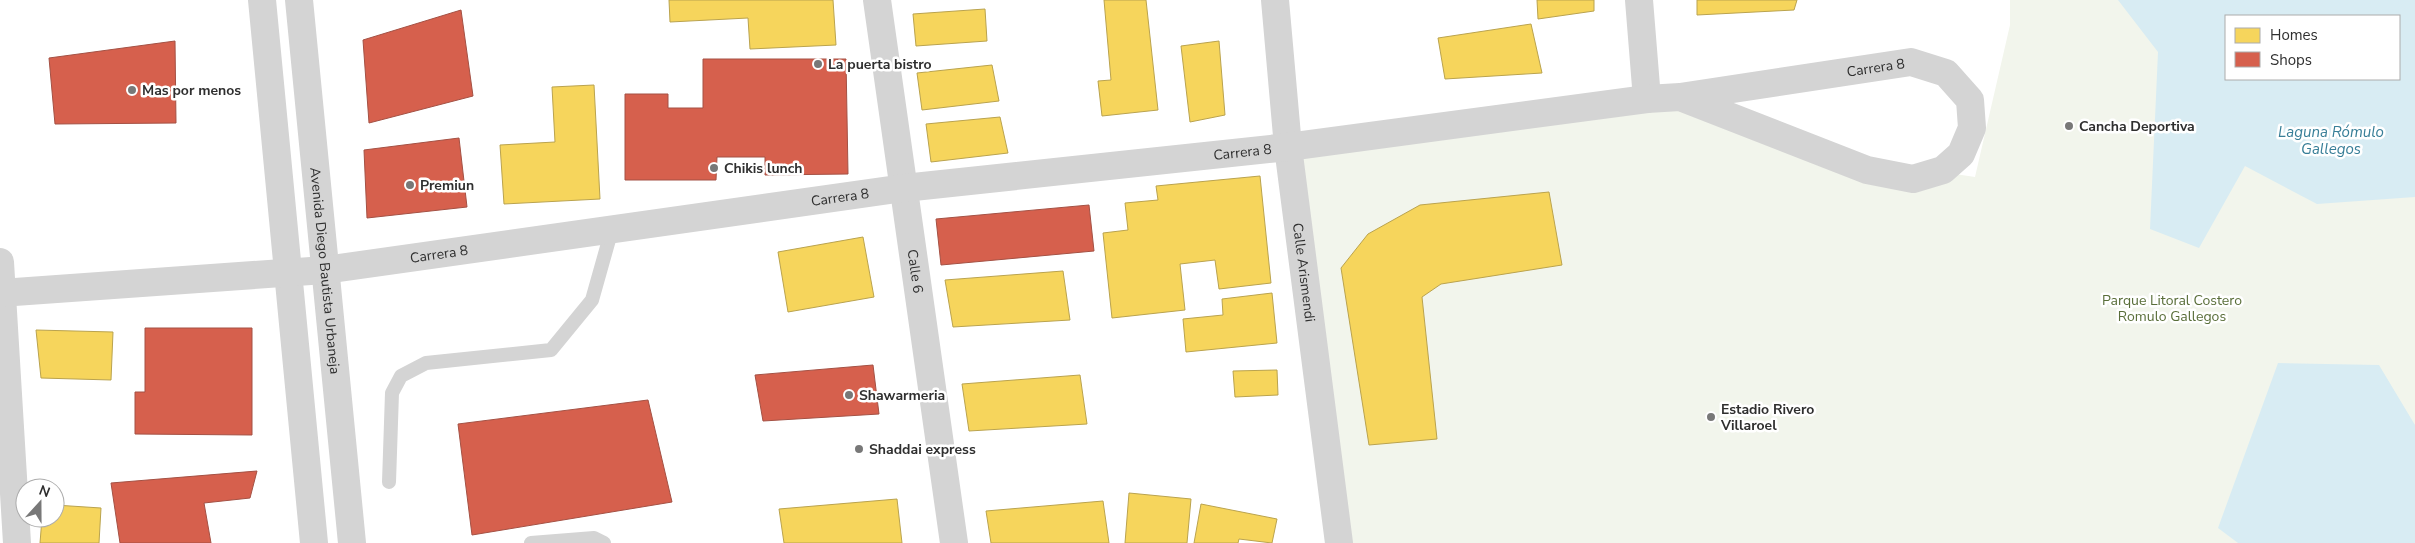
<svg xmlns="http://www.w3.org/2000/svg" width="2415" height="543" viewBox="0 0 2415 543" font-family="'Nunito Sans',sans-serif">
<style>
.green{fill:#f2f5ec;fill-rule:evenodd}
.water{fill:#d8ecf3;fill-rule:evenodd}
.homes{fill:#f6d55c;stroke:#baa34e}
.shops{fill:#d6604d;stroke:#a45144}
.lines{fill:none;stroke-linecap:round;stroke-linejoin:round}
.service{stroke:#d4d4d4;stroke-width:14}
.minor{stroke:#d4d4d4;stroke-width:28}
.poi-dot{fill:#787878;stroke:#fff;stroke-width:2}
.labels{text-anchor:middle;stroke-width:5;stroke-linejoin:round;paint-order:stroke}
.poi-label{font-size:14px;font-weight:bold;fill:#2f2f2f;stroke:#fff;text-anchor:start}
.street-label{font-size:14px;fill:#2f2f2f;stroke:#fff}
.park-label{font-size:14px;fill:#596e39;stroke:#fff}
.water-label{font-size:15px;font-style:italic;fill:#377e97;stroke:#fff}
</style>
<rect width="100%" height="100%" fill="#fff"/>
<!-- green -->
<path class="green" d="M2010 0H2415V543H1333L1288 147 1680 97 1828 155 1975 177 2010 25ZM2226 16H2399V79H2226Z"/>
<!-- water -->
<path class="water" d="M2118 0H2415V197L2317 204 2245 166 2199 248 2150 229 2158 52ZM2226 16H2399V79H2226Z
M2278 363 2379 365 2415 425V543H2238L2218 528Z"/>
<!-- homes -->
<path class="homes" d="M669 0H833L836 45 750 49 748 18 670 22Z
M1104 0H1146L1158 110 1102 116 1098 81 1111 80Z
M1537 0H1594V11L1538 19Z
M1697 0H1797L1794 10 1697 15Z
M985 9 987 41 916 46 913 14Z
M1531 24 1542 73 1445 79 1438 38Z
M1219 41 1225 115 1190 122 1181 46Z
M992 65 999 101 922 110 917 73Z
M594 85 600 199 504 204 500 145 555 142 552 87Z
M1000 117 1008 153 931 162 926 124Z
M1260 176 1271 283 1219 289 1215 260 1180 264 1185 310 1112 318 1103 233 1128 230 1125 203 1158 200 1156 186Z
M1549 192 1562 265 1441 284 1422 297 1437 439 1369 445 1341 268 1368 234 1420 205Z
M863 237 874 297 788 312 778 252Z
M1063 271 1070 320 953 327 945 280Z
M1272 293 1277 343 1186 352 1183 319 1223 315 1222 299Z
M36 330 113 332 111 380 41 378Z
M1277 370 1278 395 1235 397 1233 371Z
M1080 375 1087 424 969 431 962 384Z
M1129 493 1191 499 1187 543H1125Z
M897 499 902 543H784L779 509Z
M1103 501 1109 543H991L986 511Z
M1201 504 1277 519 1272 543 1239 539 1238 543H1194Z
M55 505 101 508 99 543H40L42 518H55Z"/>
<!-- shops -->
<path class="shops" d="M461 10 473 96 369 123 363 40Z
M175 41 176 123 55 124 49 58Z
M703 59H846L848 174 765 175V157H717L716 180H625V94H668V108H703Z
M459 138 467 207 367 218 364 150Z
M1089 205 1094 251 941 265 936 219Z
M145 328H252V435L135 434V392H145Z
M873 365 879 414 763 421 755 375Z
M648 400 672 502 472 535 458 424Z
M257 471 250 498 204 503 211 543H120L111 483Z"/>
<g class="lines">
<!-- service -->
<path class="service" d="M389 482 392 393 401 376 426 363 551 350 592 300 612 229
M531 543 594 538 604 543"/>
<!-- minor -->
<g class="minor">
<path d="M262 0 314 543"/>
<path id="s1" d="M299 0 352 543"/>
<path id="s2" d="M877 0 954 543"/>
<path id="s3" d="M1275 0 1288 147 1339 543"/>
<path d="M1639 0 1647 99"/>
<path d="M0 262 17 543"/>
<path id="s4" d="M0 293 325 270 904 188 1288 147 1647 99 1680 97 1911 62 1946 73 1970 100 1972 128 1961 154 1943 170 1913 179 1867 170 1680 97"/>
</g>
</g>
<!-- markers -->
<g class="poi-dot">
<circle cx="818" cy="64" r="5"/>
<circle cx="132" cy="90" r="5"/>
<circle cx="2069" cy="126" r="5"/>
<circle cx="714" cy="168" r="5"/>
<circle cx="410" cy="185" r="5"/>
<circle cx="849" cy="395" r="5"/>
<circle cx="1711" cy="417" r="5"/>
<circle cx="859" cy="449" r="5"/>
</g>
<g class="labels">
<!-- poi labels -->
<g class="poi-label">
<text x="828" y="69">La puerta bistro</text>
<text x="142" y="95">Mas por menos</text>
<text x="2079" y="131">Cancha Deportiva</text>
<text x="724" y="173">Chikis lunch</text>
<text x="420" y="190">Premiun</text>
<text x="859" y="400">Shawarmeria</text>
<text x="1721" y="414">Estadio Rivero<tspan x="1721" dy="16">Villaroel</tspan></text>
<text x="869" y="454">Shaddai express</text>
</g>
<!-- street labels -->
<g class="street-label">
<text dy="5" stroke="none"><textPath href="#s4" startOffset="1890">Carrera 8</textPath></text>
<text dy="5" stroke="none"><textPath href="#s4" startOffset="1251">Carrera 8</textPath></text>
<text dy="5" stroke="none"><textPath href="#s4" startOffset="846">Carrera 8</textPath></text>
<text dy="5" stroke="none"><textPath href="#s4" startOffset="441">Carrera 8</textPath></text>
<text dy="5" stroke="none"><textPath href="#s1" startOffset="272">Avenida Diego Bautista Urbaneja</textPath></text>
<text dy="5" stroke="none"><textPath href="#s2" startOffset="274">Calle 6</textPath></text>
<text dy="5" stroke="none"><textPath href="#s3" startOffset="274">Calle Arismendi</textPath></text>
</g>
<!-- park labels -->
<g class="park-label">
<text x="2172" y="305">Parque Litoral Costero<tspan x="2172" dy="16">Romulo Gallegos</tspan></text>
</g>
<!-- water labels -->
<g class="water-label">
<text x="2331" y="137">Laguna Rómulo<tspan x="2331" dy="17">Gallegos</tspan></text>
</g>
</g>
<!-- legend -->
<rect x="2225" y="15" width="175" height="65" fill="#ffffff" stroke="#acacac"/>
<rect x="2235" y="28" width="25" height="15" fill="#f6d55c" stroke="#acacac"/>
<text x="2270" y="40" font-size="15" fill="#2f2f2f">Homes</text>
<rect x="2235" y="52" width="25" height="15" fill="#d6604d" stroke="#acacac"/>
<text x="2270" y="65" font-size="15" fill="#2f2f2f">Shops</text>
<!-- north arrow -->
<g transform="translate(40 503) rotate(21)"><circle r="24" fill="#ffffff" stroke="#acacac"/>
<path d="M0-4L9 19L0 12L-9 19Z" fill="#787878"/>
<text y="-8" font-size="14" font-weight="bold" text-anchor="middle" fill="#2f2f2f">N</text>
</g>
</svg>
